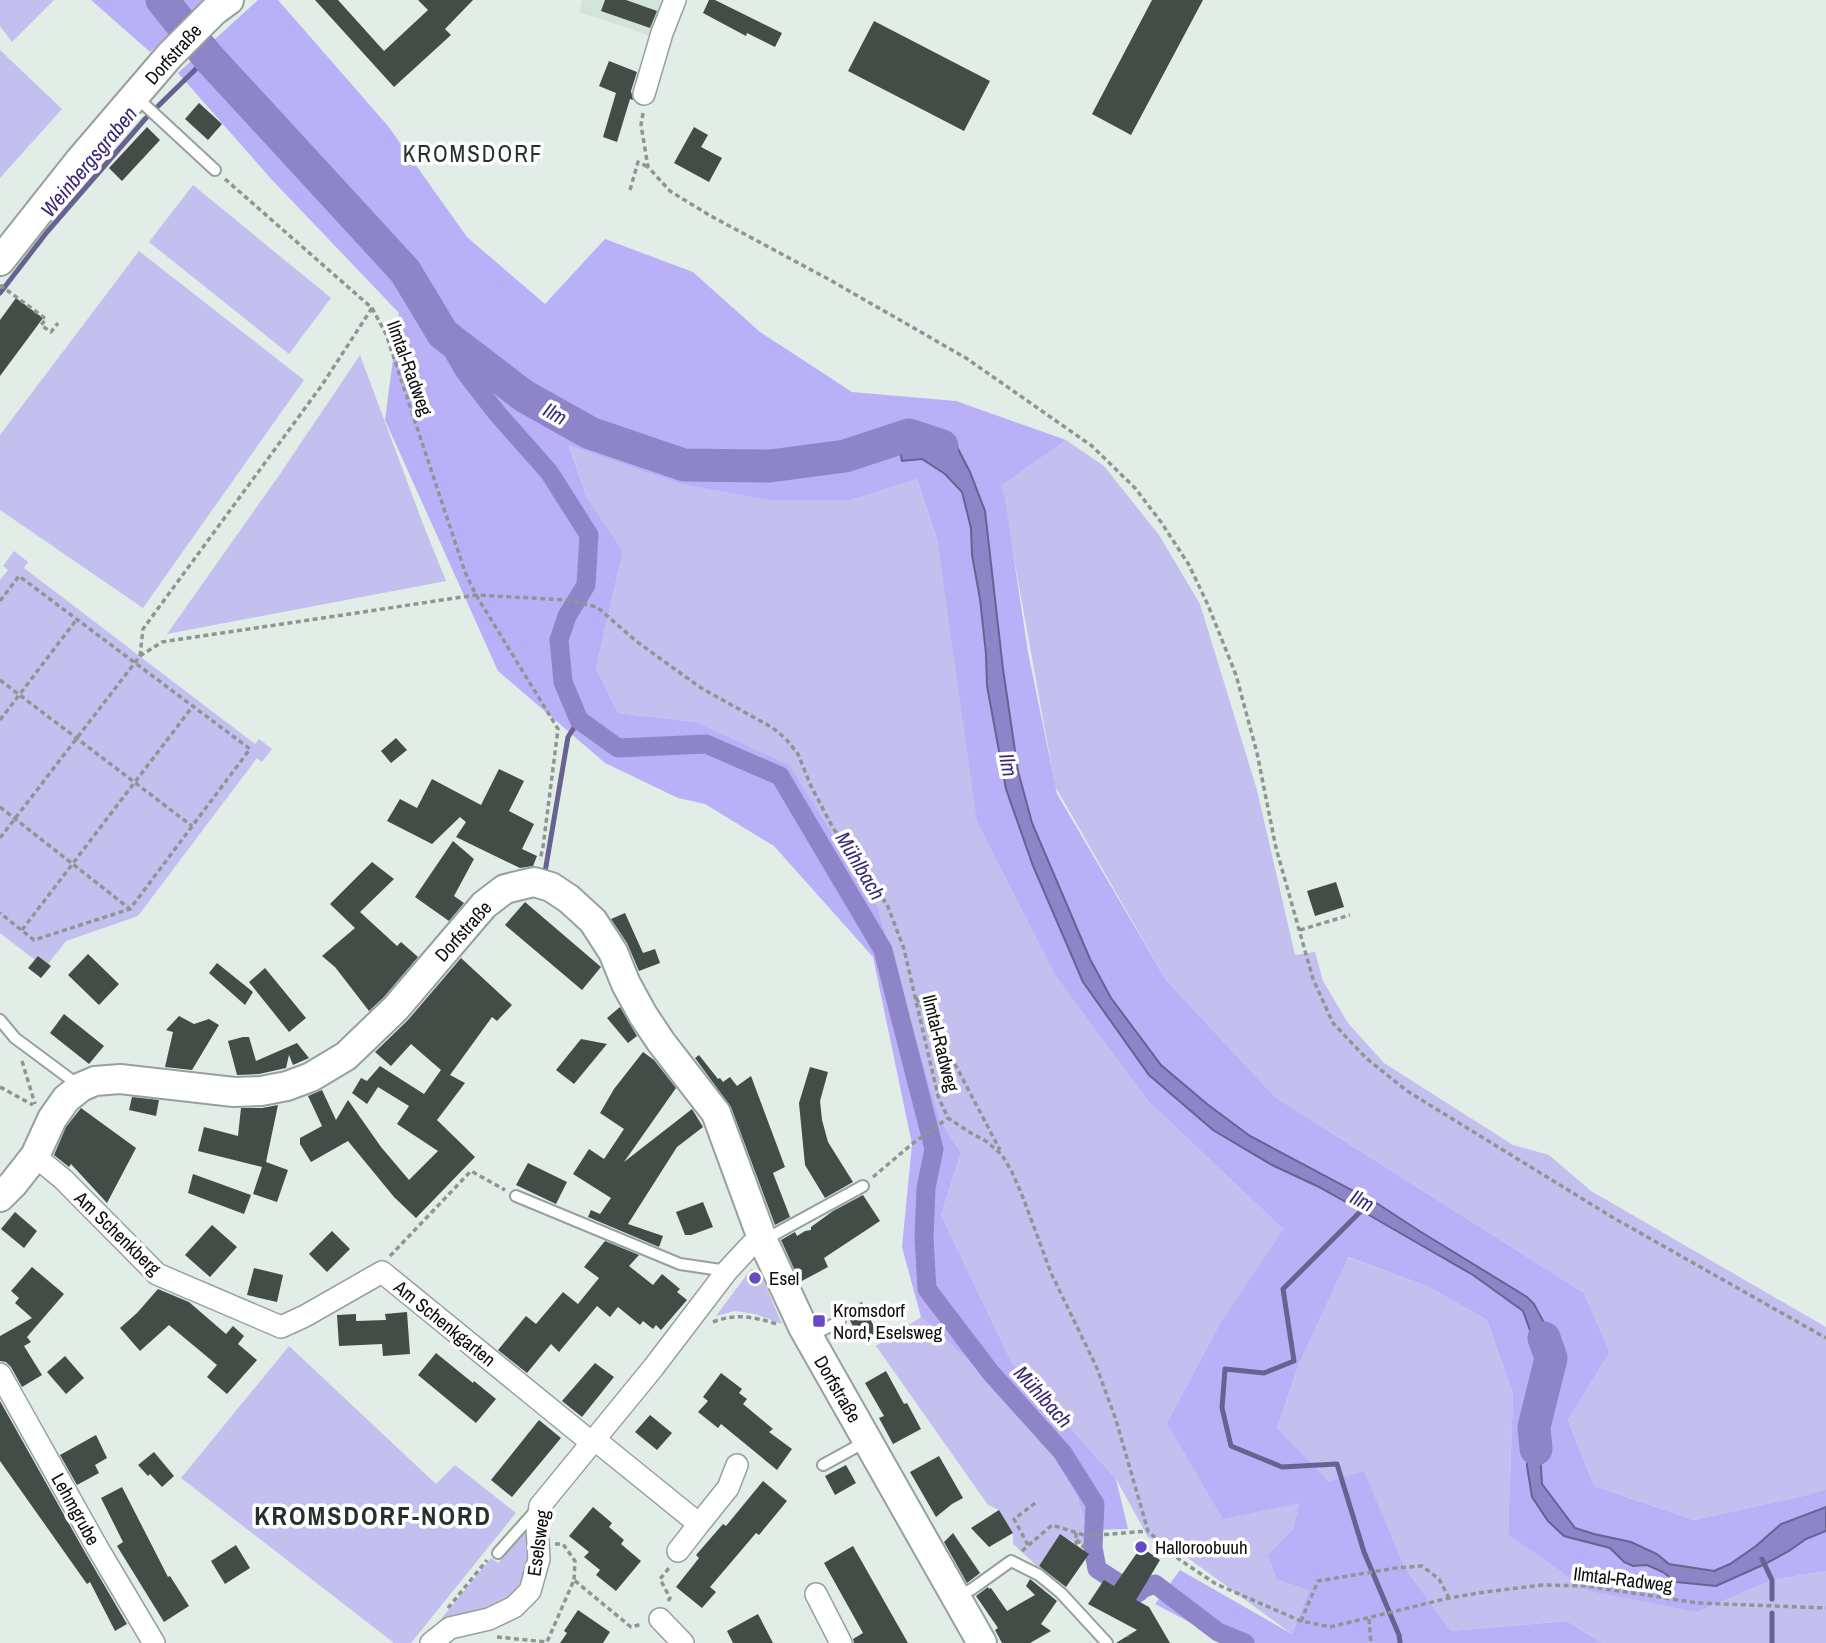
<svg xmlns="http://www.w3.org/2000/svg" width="1826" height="1643" viewBox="0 0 1826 1643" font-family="'Archivo Narrow',sans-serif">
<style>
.built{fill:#d2e4d9}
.green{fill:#c3bfef}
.forest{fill:#b9b1f8}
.water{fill:#8e85c9;stroke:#676291;stroke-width:2}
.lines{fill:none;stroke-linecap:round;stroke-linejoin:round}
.stream{stroke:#676291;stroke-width:5}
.canal{stroke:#8e85c9;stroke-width:19}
.river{stroke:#8e85c9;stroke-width:33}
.building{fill:#434c47}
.service-casing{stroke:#97a19b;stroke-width:14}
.minor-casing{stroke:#97a19b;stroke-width:24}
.tertiary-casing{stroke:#97a19b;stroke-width:32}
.path{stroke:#8e9692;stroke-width:3.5;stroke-dasharray:5 3.5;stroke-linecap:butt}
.service{stroke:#fff;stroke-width:10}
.minor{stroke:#fff;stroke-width:21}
.tertiary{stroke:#fff;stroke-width:28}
.poi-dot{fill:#674ac3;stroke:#fff;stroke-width:2.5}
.labels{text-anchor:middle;stroke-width:7;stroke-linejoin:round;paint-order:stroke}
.street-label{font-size:19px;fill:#0c0f0d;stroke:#fff}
.poi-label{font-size:19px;fill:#0c0f0d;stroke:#fff;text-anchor:start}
.water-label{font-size:21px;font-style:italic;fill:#3b2777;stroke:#fff}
.quarter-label{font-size:23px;letter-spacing:2px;fill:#28302c;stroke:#fff}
.district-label{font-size:26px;font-weight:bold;letter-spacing:2px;fill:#28302c;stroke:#fff}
</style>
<rect width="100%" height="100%" fill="#e2ede7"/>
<!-- built -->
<path class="built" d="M582 0H668L654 37 579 12Z"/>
<!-- green -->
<path class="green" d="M0 0H54L12 42 0 26Z
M0 50 62 109 0 178Z
M193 185 331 298 289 354 149 242Z
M139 251 304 380 143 608 0 510V435Z
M360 355 423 524 446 581 167 634 280 474Z
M1066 440 1104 466 1159 535 1200 604 1257 790 1295 955 1315 952 1323 981 1348 1023 1384 1063 1513 1145 1549 1155 1591 1191 1826 1327V1489L1803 1496 1694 1520 1594 1486 1568 1420 1610 1352 1584 1293 1275 1097 1166 980 1055 786 1001 486Z
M569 444 677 483 851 500 917 479 937 539 950 627 1057 978 1148 1101 1283 1229 1220 1323 1167 1423 1299 1503 1293 1529 1269 1555 1309 1590 1292 1634 1188 1558 1148 1537 1116 1479 1012 1363 941 1215 961 1153 940 1120 878 908 695 722 618 713 596 668 623 551 586 496Z
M14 551 28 562 24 568 255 744 259 739 272 749 262 762 257 758 138 916 66 941 48 964 39 956 35 960 0 933V580L8 570 3 566Z
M1347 1257 1429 1287 1487 1320 1513 1394 1508 1534 1698 1612 1772 1580 1826 1571V1643H1602L1567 1621 1451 1631 1405 1568 1364 1472 1329 1483 1277 1428 1299 1364Z
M751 1269 756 1270 761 1275 782 1324 755 1314 735 1311 716 1316Z
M921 1317 1023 1410 1077 1496 1087 1530 1085 1545 1076 1543 1060 1535 1038 1567 1013 1544V1533L999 1510 988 1505 876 1346Z
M289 1346 436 1484 455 1465 516 1513 411 1643H394L181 1478Z
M528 1527C528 1539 529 1553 527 1565 520 1607 471 1613 437 1624L491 1558 498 1563Z"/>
<!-- forest -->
<path class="forest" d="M91 0H207L150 52Z
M258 0H278L388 126 467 237 545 304 605 239 693 272 760 332 852 392 956 401 1066 440 1001 486 1005 499 1028 652 1057 794 1166 980 1275 1097 1584 1293 1610 1352 1568 1420 1594 1486 1694 1520 1803 1496 1826 1489V1571L1772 1580 1698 1612 1589 1591 1508 1534 1513 1394 1487 1320 1429 1287 1348 1257 1299 1364 1277 1428 1329 1482 1364 1471 1405 1568 1451 1631 1567 1621 1602 1643H1229L1155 1604 1180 1570 1292 1634 1309 1590 1277 1579 1268 1555 1293 1529 1299 1503 1223 1519 1167 1423 1220 1323 1283 1229 1148 1101 1057 978 977 821 937 539 917 479 851 500H771L677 483 569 445 586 496 623 551 596 668 618 713 695 722 789 765 878 908 940 1120 961 1153 941 1215 1012 1363 1116 1479 1128 1529 1087 1530 1077 1496 1023 1410 921 1317 902 1247 912 1144 873 957 774 846 705 804 678 798 605 763 498 671 385 420 399 313 273 181 178 73Z"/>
<!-- water -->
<path class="water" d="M915 431 955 443 970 472 985 511 1003 669 1018 771 1032 823 1090 959 1111 998 1161 1065 1207 1104 1250 1136 1378 1204 1421 1232 1527 1297 1534 1304 1548 1330 1553 1353V1402L1540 1418V1451L1542 1484 1575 1528 1594 1534 1631 1542 1657 1554 1669 1564 1714 1571 1730 1564 1756 1546 1781 1524 1826 1507V1531L1806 1539 1789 1551 1765 1564 1716 1586 1676 1582 1663 1572 1647 1565 1633 1566 1624 1562 1610 1548 1564 1536 1548 1521 1532 1497 1527 1466 1529 1434 1533 1413 1547 1396 1543 1366 1523 1311 1473 1275 1362 1211 1317 1186 1272 1165 1213 1130 1149 1075 1083 982 1033 866 1006 789 987 686 986 654 980 599 972 555 971 528 962 492 945 474 922 459 902 461 896 432Z"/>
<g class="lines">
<!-- stream -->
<path class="stream" d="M0 293 47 232 146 118 208 57
M545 872 568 737 579 720
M1367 1205 1283 1289 1294 1361 1264 1373 1225 1369 1222 1408 1231 1446 1282 1467 1337 1464 1364 1552 1399 1635 1400 1643
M1762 1559 1772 1580V1599
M1772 1613V1643"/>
<!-- canal -->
<path class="canal" d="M443 334 465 372 496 412 549 472 589 535 586 585 567 616 559 640 563 682 579 720 618 748 706 744 780 776 883 950 934 1149 926 1188 924 1238 927 1289 991 1373 1063 1453 1095 1504 1093 1547 1097 1569 1117 1582
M1130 1593H1138L1144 1588 1155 1584 1218 1632 1245 1643"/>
<!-- river -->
<path class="river" d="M162 0 208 57 405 271 443 334 524 396 590 433 684 465 770 466 845 456 909 435 942 446
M1536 1449 1534 1427 1551 1358 1544 1338"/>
</g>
<!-- building -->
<path class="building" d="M315 0H338L384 51 428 10 418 0H473L445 29 451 35 394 87Z
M605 0H626L657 11 650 28 601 11Z
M709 0H715L782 33 775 47 747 33 746 36 703 13Z
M1152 0H1203L1131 135 1092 114Z
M874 21 990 81 964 131 848 71Z
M609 61 637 72 631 91 633 100 630 99 617 142 603 137 616 93 599 86Z
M199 103 222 124 208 140 185 119Z
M147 127 160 140 122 181 109 168Z
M694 127 708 135 701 147 722 158 709 182 674 163Z
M16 298 43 318 0 376V320Z
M396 738 407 750 391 763 381 751Z
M499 769 524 781 509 811 534 824 522 849 537 856 533 866 520 868 456 837 466 822 460 817 432 844 387 821 400 799 417 808 432 779 481 805Z
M453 841 474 859 454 896 464 903 449 921 415 897Z
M372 862 394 879 360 912 397 946 401 942 418 957 383 998 369 1011 335 967 322 956 355 928 330 904Z
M1336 882 1344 907 1315 916 1307 891Z
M525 902 601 967 582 990 505 925Z
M625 913 643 953 655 949 660 963 639 971 627 943 611 919Z
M88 954 119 984 99 1005 68 975Z
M38 956 51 966 41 978 28 968Z
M461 958 512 1005 497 1021 492 1017 450 1075 465 1083 437 1120 475 1157 416 1218 394 1197 348 1141 311 1162 300 1144V1138L322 1126 308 1096 322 1090 336 1120 348 1100 381 1147 409 1180 438 1151 397 1124 409 1106 378 1087 367 1104 352 1093 361 1078 367 1081 380 1066 424 1094 441 1070 411 1044 391 1066 375 1052 408 1020Z
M217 963 253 992 245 1005 209 973Z
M265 968 306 1018 289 1032 249 982Z
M620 1007 637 1036 628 1043 607 1018Z
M64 1014 104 1046 89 1064 50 1033Z
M179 1016 194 1024 209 1019 219 1025 192 1070 165 1067 173 1032 166 1030Z
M243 1037H249L256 1061 297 1043 309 1058 293 1065 289 1055 286 1068 259 1074 237 1075 228 1041Z
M581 1039 607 1044 574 1084 556 1070Z
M643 1052 654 1060 676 1088 624 1162 692 1109 703 1127 677 1147 628 1224 663 1236 659 1247 588 1217 591 1210 600 1214 611 1198 573 1174 589 1149 604 1159 624 1129 600 1113 614 1089Z
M699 1055 718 1079 720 1078 723 1082 730 1077 737 1086 751 1076 785 1167 773 1173 790 1217 775 1225 731 1107 695 1058Z
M810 1067 828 1072 820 1101 822 1120 828 1142 853 1182 825 1198 805 1165 799 1103Z
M132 1097 159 1100 156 1116 129 1110Z
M278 1105 266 1162 288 1170 277 1202 253 1194 262 1167 198 1151 204 1127 238 1136 241 1108H262Z
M81 1108 136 1148 107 1203 71 1164 69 1167 54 1155 66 1127Z
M528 1163 567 1182 556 1204 516 1185Z
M193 1174 251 1195 244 1214 188 1193Z
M863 1195 880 1221 824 1258 828 1267 800 1282 781 1240 795 1232 797 1236 805 1231 811 1230V1227L833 1211Z
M703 1202 713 1227 691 1235H685L676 1212Z
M15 1212 37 1231 24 1248 1 1229Z
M212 1225 237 1247 210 1277 185 1255Z
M332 1231 350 1249 327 1272 309 1254Z
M605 1241 639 1255 629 1266 653 1285 662 1274 680 1289 677 1292 687 1300 661 1330 656 1325 653 1329 643 1321 640 1325 618 1307 610 1317 597 1306 559 1352 551 1344 527 1373 498 1350 526 1316 536 1324 563 1292 578 1304 599 1278 584 1267Z
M32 1267 64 1294 27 1337 31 1342 24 1346 42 1375 22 1387 11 1367 6 1362 0 1361V1336L32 1318 15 1303 19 1298 11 1291Z
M254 1268 283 1275 277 1302 247 1295Z
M158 1289 189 1302 226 1334 233 1326 244 1336 238 1344 257 1360 227 1394 207 1377 217 1365 169 1325 140 1351 120 1328 137 1313Z
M862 1302 877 1333 860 1341 845 1310Z
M407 1312 410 1354 383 1356 382 1344 339 1346 337 1315 356 1314V1321L386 1320 385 1314Z
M436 1353 473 1383 474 1381 496 1399 476 1423 418 1375Z
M65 1356 84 1378 66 1394 47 1372Z
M595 1363 614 1377 582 1417 562 1401Z
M886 1371 904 1404 907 1403 921 1429 893 1444 879 1418 884 1416 865 1383Z
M721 1373 742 1389 739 1393 747 1399 743 1404 773 1429 769 1432 792 1449 777 1470 721 1424 718 1428 698 1412 708 1401 703 1397Z
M0 1401 86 1554 127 1624 115 1631 90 1582 87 1584 0 1461Z
M650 1415 672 1433 657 1450 635 1432Z
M539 1420 561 1438 512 1497 491 1480Z
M96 1435 107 1458 95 1465 99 1473 77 1485 60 1455Z
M154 1452 174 1476 162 1487 150 1474 148 1476 138 1465Z
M939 1456 963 1498 952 1504 936 1517 910 1472Z
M846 1465 856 1483 835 1495 825 1476Z
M763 1481 787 1501 759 1535 756 1533 710 1587 716 1592 702 1608 676 1587 699 1558 696 1555 723 1524 726 1526Z
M122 1487 168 1577 170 1576 189 1606 164 1622 117 1546 123 1542 101 1498Z
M593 1507 612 1523 609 1527 624 1540 621 1544 641 1561 616 1591 596 1575 600 1570 584 1557 589 1552 569 1536Z
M999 1510 1013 1533 989 1547 971 1528Z
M953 1533 980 1573 967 1583 944 1542Z
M1060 1534 1089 1554 1066 1587 1039 1566Z
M236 1545 250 1568 225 1584 211 1561Z
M853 1546 892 1615 908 1643H854L853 1639 863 1633 824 1563Z
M1141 1547 1160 1560 1136 1600 1149 1607 1170 1643H1116L1137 1630 1088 1604 1104 1580 1114 1586Z
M1030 1579 1057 1601 1041 1624 1051 1631 1030 1643H1002L995 1630 998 1628 976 1596 988 1587 989 1589 991 1588 1007 1611 1035 1595 1026 1586Z
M578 1610 610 1632 603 1643H560L567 1633 564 1631Z
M758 1614 773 1643H733L727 1631Z"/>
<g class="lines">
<!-- service casing -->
<g class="service-casing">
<path id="service" d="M135 96 215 170
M0 1020 15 1038 81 1087
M516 1196 680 1264 727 1271
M764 1240 863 1186
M811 1336 840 1321
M823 1465 865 1442
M498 1553 538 1508
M957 1597 972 1589 1011 1561 1039 1575 1061 1593 1107 1643"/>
</g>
<!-- minor casing -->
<g class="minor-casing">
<path id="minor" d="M644 94 662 33 675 0
M35 1156 64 1180 157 1274 281 1327 305 1316 382 1272 592 1443
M0 1374 97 1547 154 1643
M594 1439 699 1524 728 1488 737 1465
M678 1551 699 1524
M816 1594 841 1643
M660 1619 683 1643
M431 1643 450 1628 489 1619 514 1607 530 1591 539 1559 537 1528 540 1506 653 1368 727 1271 751 1245 763 1241"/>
</g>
<!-- tertiary casing -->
<g class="tertiary-casing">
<path id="tertiary" d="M0 261 80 160 169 56 214 11 229 0
M0 1197 13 1184 35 1156 52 1119 66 1099 81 1087 95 1081 120 1079 234 1092 261 1091 287 1086 311 1077 346 1056 395 1009 484 905 505 889 534 882 551 887 569 899 593 921 613 952 626 984 643 1015 661 1042 716 1113 763 1241 803 1327 982 1643"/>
</g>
<!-- path -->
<path class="path" d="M643 113 641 125 648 167 670 191 709 215 830 280 966 358 1092 446 1135 488 1161 522 1189 565 1208 605 1236 675 1257 753 1276 848 1313 979 1333 1023 1366 1058 1407 1091 1612 1217 1826 1338
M225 179 372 308 386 334 465 572 476 595 558 729 543 847 540 860
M630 190 638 162 648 167
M0 285 46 319 41 325 51 332 58 323
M0 601 19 576 250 749 130 909 34 940 0 913
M140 656 143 629 322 385 372 308
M0 680 192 826
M0 720 77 619
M0 807 130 909
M0 838 140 656 162 642 476 595 567 600 597 607 636 641 701 688 773 728 786 739 798 754 811 786 833 828 873 882 888 907 904 949 938 1096 948 1118 971 1133 986 1141 1002 1155 1012 1172 1024 1200 1051 1273 1097 1368 1116 1420 1148 1531 1180 1560 1216 1584 1301 1621 1330 1627 1449 1598 1485 1592 1542 1585 1587 1586 1698 1603 1826 1608
M22 930 193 706
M1300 930 1350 915
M916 998 937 1030 1000 1150
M22 1061 35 1104
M0 1087 33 1105
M873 1177 912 1144 948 1118
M390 1256 471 1171 505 1190
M713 1322C736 1313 754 1317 777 1324
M1076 1533V1545
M1076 1540 1084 1545 1082 1548
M555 1544H563L575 1561 574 1580
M1028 1545 1014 1519 1038 1501
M1022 1551 1052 1525 1087 1536 1148 1531
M668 1601 670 1598 660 1579 669 1568
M448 1608 487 1560
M1369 1619 1371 1643
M1301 1621 1318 1581 1396 1568 1422 1566 1439 1579 1449 1598
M1128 1635 1129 1636
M497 1637 547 1642 574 1580 631 1627 642 1624"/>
<!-- service -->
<use href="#service" class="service"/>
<!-- minor -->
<use href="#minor" class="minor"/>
<!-- tertiary -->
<use href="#tertiary" class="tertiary"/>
</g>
<!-- markers -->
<g class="poi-dot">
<circle cx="755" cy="1278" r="7"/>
<rect x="812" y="1314" width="14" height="14" rx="3.5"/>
<circle cx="1141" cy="1547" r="7"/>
</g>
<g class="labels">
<!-- street labels -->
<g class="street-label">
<text transform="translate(173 54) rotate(-48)" y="7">Dorfstraße</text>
<text transform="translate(410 368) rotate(70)" y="7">Ilmtal-Radweg</text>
<text transform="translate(463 931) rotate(-48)" y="7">Dorfstraße</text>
<text transform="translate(941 1043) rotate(76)" y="7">Ilmtal-Radweg</text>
<text transform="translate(118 1233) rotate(44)" y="7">Am Schenkberg</text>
<text transform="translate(445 1323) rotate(39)" y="7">Am Schenkgarten</text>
<text transform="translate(838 1389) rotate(60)" y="7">Dorfstraße</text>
<text transform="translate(76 1509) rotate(61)" y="7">Lehmgrube</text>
<text transform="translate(538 1543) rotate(-82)" y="7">Eselsweg</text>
<text transform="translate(1623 1579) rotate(7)" y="7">Ilmtal-Radweg</text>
</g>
<!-- poi labels -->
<g class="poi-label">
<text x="769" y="1285">Esel</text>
<text x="833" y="1317">Kromsdorf<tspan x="833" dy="22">Nord, Eselsweg</tspan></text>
<text x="1155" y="1554">Halloroobuuh</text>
</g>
<!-- water labels -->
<g class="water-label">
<text transform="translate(89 162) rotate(-50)" y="7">Weinbergsgraben</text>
<text transform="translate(555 414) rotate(29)" y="7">Ilm</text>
<text transform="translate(1008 765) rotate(79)" y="7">Ilm</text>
<text transform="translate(860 866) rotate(59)" y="7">Mühlbach</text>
<text transform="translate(1362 1201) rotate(28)" y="7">Ilm</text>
<text transform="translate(1043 1397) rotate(48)" y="7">Mühlbach</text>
</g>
<!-- quarter labels -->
<g class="quarter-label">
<text x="473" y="162">KROMSDORF</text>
</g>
<!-- district labels -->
<g class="district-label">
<text x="373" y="1525">KROMSDORF-NORD</text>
</g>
</g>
</svg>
